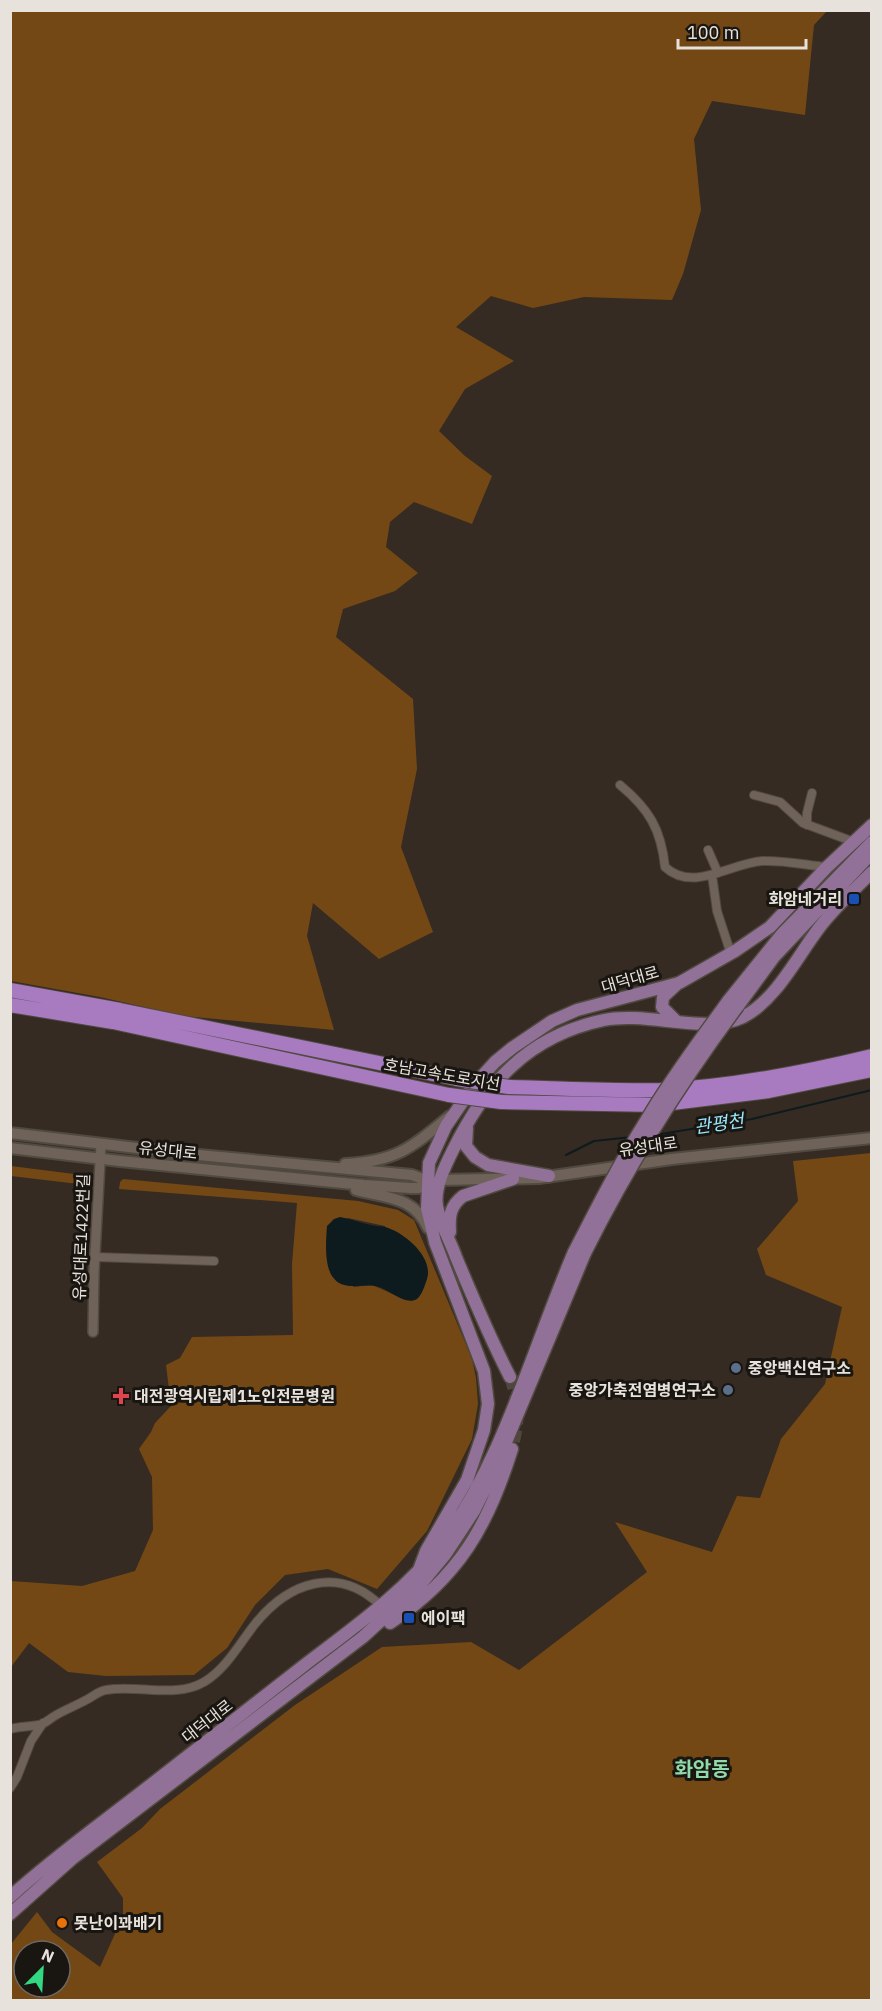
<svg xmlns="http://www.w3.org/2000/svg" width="882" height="2011" viewBox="0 0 882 2011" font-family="'IBM Plex Sans','Noto Sans KR',sans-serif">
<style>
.green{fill:#744815;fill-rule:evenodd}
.water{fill:#0d1b1f}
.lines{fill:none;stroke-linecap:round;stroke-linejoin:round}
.stream{stroke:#0d1b1f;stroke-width:2}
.primary-tunnel{stroke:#50463e;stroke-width:12;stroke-dasharray:12 6;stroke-linecap:butt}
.minor-casing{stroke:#514a41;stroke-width:10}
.tertiary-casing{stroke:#514a41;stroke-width:12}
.secondary-casing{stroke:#514a41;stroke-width:14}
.primary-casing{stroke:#514a41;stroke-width:15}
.motorway-casing{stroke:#514a41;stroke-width:16}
.minor{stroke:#6f6359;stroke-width:8}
.tertiary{stroke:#6f6359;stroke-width:9}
.secondary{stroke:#6f6359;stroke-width:10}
.primary{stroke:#917197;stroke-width:12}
.motorway{stroke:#a87bc0;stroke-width:14}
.primary-bridge-casing{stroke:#514a41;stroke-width:15;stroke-linecap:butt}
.motorway-bridge-casing{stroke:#514a41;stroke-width:16;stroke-linecap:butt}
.primary-bridge{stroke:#917197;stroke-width:12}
.motorway-bridge{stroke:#a87bc0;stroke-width:14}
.transit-dot{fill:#1a4fb4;stroke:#191511;stroke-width:2}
.service-dot{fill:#5c6f8a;stroke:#191511;stroke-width:2}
.health-dot{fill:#e0444e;stroke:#191511;stroke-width:2}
.food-dot{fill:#e8710a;stroke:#191511;stroke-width:2}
.labels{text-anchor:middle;stroke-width:6;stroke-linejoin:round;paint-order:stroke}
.poi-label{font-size:16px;font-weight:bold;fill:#e8e2dc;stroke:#191511;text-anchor:start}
.street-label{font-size:16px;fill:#e8e2dc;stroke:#191511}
.water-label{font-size:18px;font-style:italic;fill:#99e6fc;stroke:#191511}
.quarter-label{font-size:20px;font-weight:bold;fill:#91daaa;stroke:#191511}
</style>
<rect width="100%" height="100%" fill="#352b22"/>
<!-- green -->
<path class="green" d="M11 11H827L814 25 805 115 712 101 694 139 701 210 683 274 672 300 584 297 533 308 491 296 456 327 514 361 465 389 439 431 465 456 492 476 472 524 414 502 390 522 386 547 418 573 395 591 343 609 336 637 413 699 417 769 401 847 433 932 379 959 313 903 307 936 334 1030 184 1016 100 997 11 981Z
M871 1153V2000H11V1944L37 1912 52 1932 100 1967 123 1916V1898L97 1862 142 1828 160 1809 295 1705 382 1647 471 1642 519 1670 647 1572 615 1522 712 1552 737 1496 760 1498 781 1439 825 1384 842 1307 766 1275 757 1249 798 1201 793 1161ZM24 1951H60V1987H24Z
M11 1166 82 1175 87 1181V1185L11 1176Z
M123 1179 358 1201 398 1210 414 1220 472 1359 476 1378 478 1404 472 1439 427 1531 377 1589 328 1569 285 1575 255 1605 227 1648 194 1675 106 1676 68 1672 29 1643 11 1667V1581L82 1586 135 1571 153 1530 152 1477 139 1449 151 1432 155 1423 171 1406 166 1365 180 1358 192 1337 293 1335 292 1264 297 1203 119 1189 120 1182ZM348 1218 385 1226 405 1299 372 1285 354 1287 329 1268 327 1226Z"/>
<!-- water -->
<path class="water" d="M340 1217C352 1219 363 1224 376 1226 376 1226 384 1226 385 1227 404 1232 434 1257 427 1279 425 1285 422 1295 417 1299 406 1306 389 1290 379 1287 363 1282 343 1293 332 1276 324 1263 326 1240 327 1226L334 1219Z"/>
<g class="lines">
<!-- stream -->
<path class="stream" d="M655 1135 752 1119 872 1090
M566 1155 594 1141 632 1137"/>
<!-- primary-tunnel -->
<path class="primary-tunnel" d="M510 1377C519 1405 520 1420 512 1449"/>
<!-- minor casing -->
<g class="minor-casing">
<path id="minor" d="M620 785C649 809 661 829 665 867 693 893 731 863 762 861 783 860 806 865 827 867
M754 795 780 802 803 823 854 842
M807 825V813L812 793
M708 850 718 873
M712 875 717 911 731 954
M95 1257 214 1261
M10 1729C21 1726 32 1727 42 1724 47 1722 52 1717 58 1714 67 1709 77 1705 86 1700 93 1697 98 1691 106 1690 138 1684 175 1699 204 1682 226 1669 240 1643 255 1624 289 1582 338 1565 380 1605
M10 1788 17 1777 31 1741 43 1723"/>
</g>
<!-- tertiary casing -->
<g class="tertiary-casing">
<path id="tertiary" d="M93 1332 94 1272 101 1144"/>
</g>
<!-- secondary casing -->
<g class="secondary-casing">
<path id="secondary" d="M10 1133 188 1154 412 1175 428 1181 419 1188H411L364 1185 120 1161 10 1148
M345 1164C397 1161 411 1148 450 1116
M440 1180 539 1178 672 1159 872 1138
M356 1190C386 1198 414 1196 428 1228"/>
</g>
<!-- primary casing -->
<g class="primary-casing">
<path id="primary" d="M728 1001 782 934 872 842
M738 1006 774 957 872 853
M676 1021 662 1007 663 997 678 983
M467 1128 466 1146 475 1157 488 1165 549 1176
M450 1232C449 1216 450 1206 463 1196L513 1179
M510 1377C490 1338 473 1298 456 1257 450 1240 440 1224 437 1206 434 1188 445 1166 453 1150 486 1083 528 1036 604 1020 647 1011 706 1035 743 1017 776 1000 797 957 819 928 834 908 854 890 872 872
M420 1567 426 1551 467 1480 484 1430 488 1404 484 1371 435 1242 427 1208 429 1163 446 1126 474 1085 495 1062 512 1048 552 1021 577 1010 679 983 735 951 770 927 827 867 872 825
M390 1623C459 1577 488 1526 512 1449
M10 1897C54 1857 102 1823 148 1787 200 1747 251 1707 302 1667 350 1630 404 1593 441 1544 503 1462 533 1347 574 1252
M10 1914 73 1858 363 1637 421 1584 445 1555 474 1511 494 1471 585 1253"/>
</g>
<!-- motorway casing -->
<g class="motorway-casing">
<path id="motorway" d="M10 990 120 1010 457 1079
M10 1005 113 1022 449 1095
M509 1087C559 1088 610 1091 660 1090 731 1087 802 1073 872 1056
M501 1102 656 1105 769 1091 872 1070"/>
</g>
<!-- minor -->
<use href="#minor" class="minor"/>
<!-- tertiary -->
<use href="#tertiary" class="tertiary"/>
<!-- secondary -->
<use href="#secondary" class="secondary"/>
<!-- primary -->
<use href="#primary" class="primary"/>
<!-- motorway -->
<use href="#motorway" class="motorway"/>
<!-- primary-bridge casing -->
<g class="primary-bridge-casing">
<path id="primary-bridge" d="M574 1252C597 1207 620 1162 647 1119 671 1078 700 1040 728 1001
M585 1253C629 1165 679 1085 738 1006"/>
</g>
<!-- motorway-bridge casing -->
<g class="motorway-bridge-casing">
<path id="motorway-bridge" d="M457 1079 509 1087
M449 1095 501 1102"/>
</g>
<!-- primary-bridge -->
<use href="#primary-bridge" class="primary-bridge"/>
<!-- motorway-bridge -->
<use href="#motorway-bridge" class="motorway-bridge"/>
</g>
<!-- markers -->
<g class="transit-dot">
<rect x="848" y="893" width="12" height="12" rx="3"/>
<rect x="403" y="1612" width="12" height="12" rx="3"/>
</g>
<g class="service-dot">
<circle cx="736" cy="1368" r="6"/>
<circle cx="728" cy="1390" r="6"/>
</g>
<path class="health-dot" d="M118 1387h6v6h6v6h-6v6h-6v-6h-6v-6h6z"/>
<circle class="food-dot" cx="62" cy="1923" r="6"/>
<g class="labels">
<!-- poi labels -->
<g class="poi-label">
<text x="842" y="905" text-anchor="end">화암네거리</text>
<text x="748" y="1374">중앙백신연구소</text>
<text x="716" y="1396" text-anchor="end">중앙가축전염병연구소</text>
<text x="134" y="1402">대전광역시립제1노인전문병원</text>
<text x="421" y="1624">에이팩</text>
<text x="74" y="1929">못난이꽈배기</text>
</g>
<!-- street labels -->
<g class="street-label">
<text transform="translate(630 979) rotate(-16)" y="6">대덕대로</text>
<text transform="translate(442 1074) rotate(10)" y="6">호남고속도로지선</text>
<text transform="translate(648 1146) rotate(-8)" y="6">유성대로</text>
<text transform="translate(168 1150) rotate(6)" y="6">유성대로</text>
<text transform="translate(81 1237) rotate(-88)" y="6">유성대로1422번길</text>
<text transform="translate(207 1721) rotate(-38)" y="6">대덕대로</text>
</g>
<!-- water labels -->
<g class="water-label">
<text transform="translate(719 1124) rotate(-8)" y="6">관평천</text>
</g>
<!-- quarter labels -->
<g class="quarter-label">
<text x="702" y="1776">화암동</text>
</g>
</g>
<!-- border -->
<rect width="882" height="2011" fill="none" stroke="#e8e2dc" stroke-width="24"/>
<!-- north arrow -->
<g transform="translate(42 1969) rotate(24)"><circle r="28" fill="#191511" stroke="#6c6762" stroke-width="1.5"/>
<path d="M0-4.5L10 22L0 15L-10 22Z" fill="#32d882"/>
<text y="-9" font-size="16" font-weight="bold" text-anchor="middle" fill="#e8e2dc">N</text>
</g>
<!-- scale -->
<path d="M678 39v9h128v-9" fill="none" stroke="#e8e2dc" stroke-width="3"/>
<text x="687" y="39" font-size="18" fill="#e8e2dc" stroke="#191511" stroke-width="4.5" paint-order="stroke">100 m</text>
</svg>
